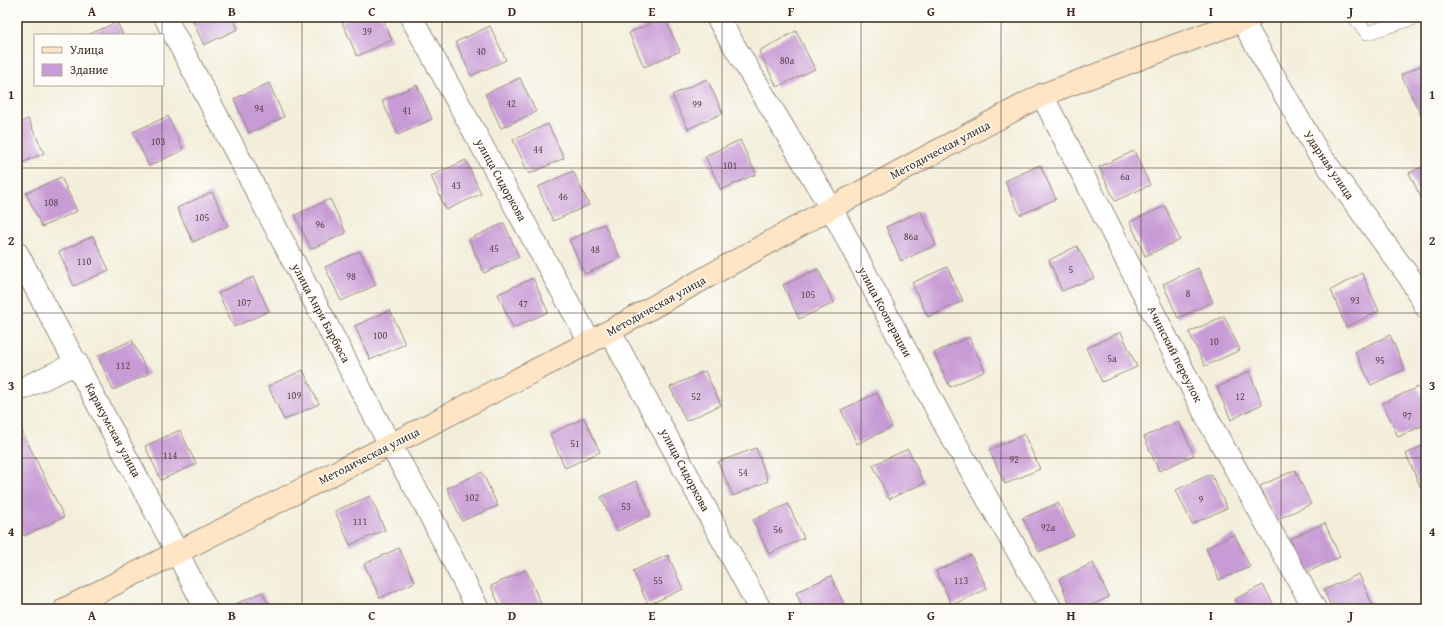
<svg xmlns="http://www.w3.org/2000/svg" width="1443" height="626" viewBox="0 0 1443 626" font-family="'Gentium Book Plus',serif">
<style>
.building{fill:#c79bd5}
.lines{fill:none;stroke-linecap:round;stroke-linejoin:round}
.service-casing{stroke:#968c7c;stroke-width:14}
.minor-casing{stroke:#968c7c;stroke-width:24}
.secondary-casing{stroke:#968c7c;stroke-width:24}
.service{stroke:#fff;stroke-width:13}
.minor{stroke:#fff;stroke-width:22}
.secondary{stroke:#fde5c5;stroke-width:22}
.grid{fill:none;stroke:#3b2a1e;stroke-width:1;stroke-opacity:0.55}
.labels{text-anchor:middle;stroke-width:3;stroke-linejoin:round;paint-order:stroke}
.number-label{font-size:10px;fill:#5e464c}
.street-label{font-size:12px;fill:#3b2a1e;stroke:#fdfcf7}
.neatline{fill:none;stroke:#3b2a1e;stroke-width:1.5}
.grid-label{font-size:13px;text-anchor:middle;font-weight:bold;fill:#3b2a1e}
</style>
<rect width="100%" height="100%" fill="#fdfcf7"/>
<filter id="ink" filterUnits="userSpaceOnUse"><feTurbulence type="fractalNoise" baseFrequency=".025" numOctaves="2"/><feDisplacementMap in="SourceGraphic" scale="8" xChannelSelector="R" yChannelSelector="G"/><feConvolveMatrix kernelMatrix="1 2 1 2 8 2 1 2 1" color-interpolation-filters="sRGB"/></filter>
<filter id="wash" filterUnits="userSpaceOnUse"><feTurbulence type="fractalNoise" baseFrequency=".012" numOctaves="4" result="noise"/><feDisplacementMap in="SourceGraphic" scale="16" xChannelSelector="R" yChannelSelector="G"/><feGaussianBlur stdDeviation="0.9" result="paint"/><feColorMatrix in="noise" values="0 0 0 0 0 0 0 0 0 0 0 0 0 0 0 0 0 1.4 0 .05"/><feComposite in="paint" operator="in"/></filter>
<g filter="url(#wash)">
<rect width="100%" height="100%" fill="#f2eeda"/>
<g id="blocks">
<!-- building -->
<path class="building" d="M191 17H233L238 29 204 45Z
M353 17H382L392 40 357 56 342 22Z
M664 17 680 51 644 67 629 33Z
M117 22 123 35H88Z
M490 26 506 60 471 76 456 42Z
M796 31 815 69 777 87 759 51Z
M1426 63V120L1424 121 1401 75Z
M520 78 536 112 501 128 485 94Z
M707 79 723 113 688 129 672 95Z
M269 83 284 117 249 133 234 99Z
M417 85 432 119 398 135 382 101Z
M168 116 183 150 149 166 133 132Z
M28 119 44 153 17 165V124Z
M548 124 564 158 529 174 513 140Z
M740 140 756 174 721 190 705 156Z
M1134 151 1150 185 1115 201 1099 167Z
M466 160 481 194 446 210 431 176Z
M1040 165 1056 199 1020 215 1005 181Z
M1426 165V208L1409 173Z
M573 171 589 205 553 221 538 187Z
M61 177 77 211 42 227 26 193Z
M212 192 228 226 193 242 177 208Z
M330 199 346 233 311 249 295 215Z
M1165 206 1180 240 1145 256 1130 222Z
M921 211 936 245 901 261 886 227Z
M504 223 519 257 484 273 469 239Z
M604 224 620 258 585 274 569 240Z
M93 236 109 270 74 286 59 252Z
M1077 246 1094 278 1062 291 1049 260Z
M360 251 376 285 341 301 325 267Z
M947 267 963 301 928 317 912 283Z
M1198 268 1213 302 1178 318 1163 284Z
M818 269 834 303 799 319 783 285Z
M1362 273 1379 311 1346 327 1331 290Z
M253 277 269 311 234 327 218 293Z
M533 278 548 312 513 328 498 294Z
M390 310 405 344 370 360 355 326Z
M1224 316 1240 350 1205 366 1189 332Z
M1121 332 1137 367 1102 382 1086 348Z
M1390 335 1405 369 1371 385 1355 351Z
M969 337 985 371 950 387 934 353Z
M132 340 148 374 113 390 98 356Z
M303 370 319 404 284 420 268 386Z
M705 371 721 405 686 421 670 387Z
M1249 371 1262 404 1231 420 1217 388Z
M1418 387 1426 405V424L1398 437 1383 403Z
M877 393 892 427 857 444 841 410Z
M584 418 600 452 565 468 550 434Z
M17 421 64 517 24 536 17 521Z
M1179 421 1194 455 1159 471 1144 437Z
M180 430 196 464 161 480 145 446Z
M1024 434 1040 469 1005 484 989 450Z
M1426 444V485L1421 488 1406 454Z
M756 448 768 481 733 496 718 462Z
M908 449 924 483 889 499 873 465Z
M1295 470 1311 504 1276 520 1260 486Z
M482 472 498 506 462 521 447 488Z
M1211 474 1227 508 1192 524 1176 490Z
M636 481 651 515 617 531 601 497Z
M370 496 385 530 350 545 335 511Z
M1058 503 1074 536 1039 552 1023 518Z
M788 504 804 538 769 554 753 520Z
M1325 523 1340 557 1305 573 1290 539Z
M1234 534 1250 567 1219 580 1206 548Z
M399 548 415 582 380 598 364 564Z
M668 555 683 589 648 605 633 571Z
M971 555 987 589 952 605 936 571Z
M1093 563 1109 597 1083 609H1072L1059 579Z
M526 570 541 604 531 609H501L491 586Z
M1359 574 1374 608 1332 609 1324 590Z
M831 576 846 609H803L796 592Z
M1263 585 1276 609H1240L1235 599Z
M262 592 271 609H228L227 608Z"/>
</g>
</g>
<g filter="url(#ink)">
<use href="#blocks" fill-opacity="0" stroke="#968c7c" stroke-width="1"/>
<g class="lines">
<!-- service casing -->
<g class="service-casing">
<path id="service" d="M1354 17 1367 33 1418 17"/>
</g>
<!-- minor casing -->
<g class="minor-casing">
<path id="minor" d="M165 17 390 445 423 501 478 609
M411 17 590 342
M717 17 831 208 946 427 1051 609
M1240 17 1317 151 1410 278 1426 307
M1042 95 1212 427 1315 609
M17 253 177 552 206 609
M610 332 760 609
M17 391 77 363"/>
</g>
<!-- secondary casing -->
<g class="secondary-casing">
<path id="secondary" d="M65 609 390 445 590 342 831 208 1042 95 1252 17"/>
</g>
<!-- service -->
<use href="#service" class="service"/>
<!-- minor -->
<use href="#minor" class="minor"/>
<!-- secondary -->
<use href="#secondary" class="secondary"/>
</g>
</g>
<!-- grid -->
<path class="grid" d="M162 17V35M302 17V609M442 17V609M582 17V609M722 17V609M861 17V609M1001 17V609M1141 17V609M1281 17V609M162 85V609M17 168H1426M17 313H1426M17 458H1426"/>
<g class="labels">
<!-- number labels -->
<g class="number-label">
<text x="367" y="35">39</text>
<text x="481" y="55">40</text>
<text x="787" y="64">80а</text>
<text x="511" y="107">42</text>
<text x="697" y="108">99</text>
<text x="259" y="112">94</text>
<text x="407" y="114">41</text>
<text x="158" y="145">103</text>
<text x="538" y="153">44</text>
<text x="730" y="169">101</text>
<text x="1125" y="180">6а</text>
<text x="456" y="189">43</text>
<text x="563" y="200">46</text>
<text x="51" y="206">108</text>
<text x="202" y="221">105</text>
<text x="320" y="228">96</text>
<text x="911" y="240">86а</text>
<text x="494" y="252">45</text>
<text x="595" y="253">48</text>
<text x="84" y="265">110</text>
<text x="1071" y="273">5</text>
<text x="351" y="280">98</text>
<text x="1188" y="297">8</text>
<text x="808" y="298">105</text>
<text x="1355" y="304">93</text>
<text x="244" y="306">107</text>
<text x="523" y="307">47</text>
<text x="380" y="339">100</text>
<text x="1214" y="345">10</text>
<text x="1112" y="362">5а</text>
<text x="1380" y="364">95</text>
<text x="123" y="369">112</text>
<text x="294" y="399">109</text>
<text x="696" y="400">52</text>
<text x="1240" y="400">12</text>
<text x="1407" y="419">97</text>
<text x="575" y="447">51</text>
<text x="170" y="459">114</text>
<text x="1014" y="463">92</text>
<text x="743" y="476">54</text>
<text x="472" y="501">102</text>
<text x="1201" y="503">9</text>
<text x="626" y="510">53</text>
<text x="360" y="525">111</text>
<text x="1048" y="531">92а</text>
<text x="778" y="533">56</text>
<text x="658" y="584">55</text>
<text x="961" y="584">113</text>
</g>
<!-- street labels -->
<g class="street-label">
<text transform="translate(940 150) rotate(-28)" y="4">Методическая улица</text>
<text transform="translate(1329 165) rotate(56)" y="4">Ударная улица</text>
<text transform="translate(501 180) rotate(61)" y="4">улица Сидоркова</text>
<text transform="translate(656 306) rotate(-29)" y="4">Методическая улица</text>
<text transform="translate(885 312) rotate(62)" y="4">улица Кооперации</text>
<text transform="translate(321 313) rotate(62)" y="4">улица Анри Барбюса</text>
<text transform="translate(1175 354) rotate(63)" y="4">Ачинский переулок</text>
<text transform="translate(113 430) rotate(62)" y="4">Каракумская улица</text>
<text transform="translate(369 456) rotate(-27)" y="4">Методическая улица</text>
<text transform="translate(685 470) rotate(62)" y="4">улица Сидоркова</text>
</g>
</g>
<!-- margin -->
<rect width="1443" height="626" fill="none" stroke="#fdfcf7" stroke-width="44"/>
<!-- legend -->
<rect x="34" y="34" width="130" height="52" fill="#fdfcf7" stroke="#afa8a0"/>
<rect x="42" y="47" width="20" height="6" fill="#fde5c5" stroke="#afa8a0"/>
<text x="70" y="54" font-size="12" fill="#3b2a1e">Улица</text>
<rect x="42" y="64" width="20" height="12" fill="#c79bd5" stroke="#afa8a0"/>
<text x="70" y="74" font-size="12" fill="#3b2a1e">Здание</text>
<rect x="22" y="22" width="1399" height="582" class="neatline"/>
<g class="grid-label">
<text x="92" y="16">A</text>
<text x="232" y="16">B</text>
<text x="372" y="16">C</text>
<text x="512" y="16">D</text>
<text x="652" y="16">E</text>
<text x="791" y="16">F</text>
<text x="931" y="16">G</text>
<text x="1071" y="16">H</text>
<text x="1211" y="16">I</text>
<text x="1351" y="16">J</text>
<text x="11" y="99">1</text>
<text x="1432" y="99">1</text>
<text x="11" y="245">2</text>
<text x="1432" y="245">2</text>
<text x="11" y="390">3</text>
<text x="1432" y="390">3</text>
<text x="11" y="536">4</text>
<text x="1432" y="536">4</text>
<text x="92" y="620">A</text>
<text x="232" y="620">B</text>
<text x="372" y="620">C</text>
<text x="512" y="620">D</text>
<text x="652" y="620">E</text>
<text x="791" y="620">F</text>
<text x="931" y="620">G</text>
<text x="1071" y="620">H</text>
<text x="1211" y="620">I</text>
<text x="1351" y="620">J</text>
</g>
</svg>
